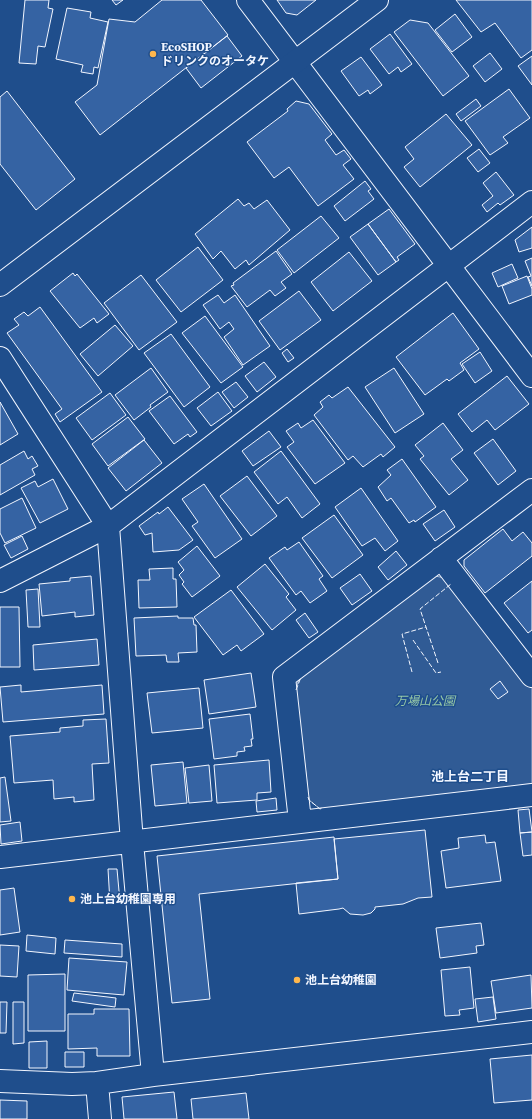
<svg xmlns="http://www.w3.org/2000/svg" width="532" height="1119" viewBox="0 0 532 1119" font-family="'Source Serif 4','Noto Sans JP',serif">
<style>
.green{fill:#305b95;stroke:#a8bbd7}
.building{fill:#3563a3;stroke:#f2f6ff}
.lines{fill:none;stroke-linecap:round;stroke-linejoin:round}
.minor-casing{stroke:#f2f6ff;stroke-width:24}
.tertiary-casing{stroke:#f2f6ff;stroke-width:24}
.minor{stroke:#1f4e8c;stroke-width:22}
.tertiary{stroke:#1f4e8c;stroke-width:22}
.fence{stroke:#f2f6ff;stroke-width:1;stroke-dasharray:5 2;stroke-linecap:butt}
.poi-dot{fill:#ffb74d;stroke:#1f4e8c;stroke-width:1.5}
.labels{text-anchor:middle;stroke-width:3;stroke-linejoin:round;paint-order:stroke}
.poi-label{font-size:12px;font-weight:bold;fill:#f2f6ff;stroke:#1f4e8c;text-anchor:start}
.park-label{font-size:12px;font-style:italic;fill:#97c8a6;stroke:#1f4e8c}
.neighbourhood-label{font-size:13px;font-weight:bold;fill:#f2f6ff;stroke:#1f4e8c}
</style>
<rect width="100%" height="100%" fill="#1f4e8c"/>
<!-- green -->
<path class="green" d="M435 576 450 579 532 686V784L320 809 309 800 296 690 299 678Z"/>
<!-- building -->
<path class="building" d="M25 0H49L48 8 53 9 45 47 38 46 36 64 19 63Z
M112 0H123L116 5Z
M162 0H201L228 35 100 135 75 102 97 85 109 19 135 22Z
M277 0H316L297 15 286 13Z
M456 0H532V50L521 58 495 23 481 32Z
M67 8 91 12 90 18 108 22 98 68 94 67 93 74 81 72 83 65 56 59Z
M455 14 472 37 452 52 435 30Z
M410 20 428 23 469 76 443 96 394 32Z
M390 34 412 64 401 72 398 67 389 74 370 49Z
M227 36 242 56 201 88 186 68Z
M490 53 502 69 485 82 473 66Z
M532 56V85L518 66Z
M361 57 382 85 370 94 368 90 359 96 341 71Z
M509 89 530 118 503 137 508 143 490 155 465 121Z
M7 91 75 179 36 210 0 164V97Z
M476 99 481 106 461 121 456 114Z
M296 101 309 104 332 134 325 140 336 155 344 150 351 159 343 165 354 179 318 206 289 167 274 178 247 142 288 111 287 109Z
M446 114 472 145 420 187 404 167 414 159 405 147Z
M479 149 490 163 478 172 467 158Z
M496 172 514 195 500 205 498 203 487 212 482 205 493 196 483 183Z
M365 181 371 189 368 191 374 199 345 221 334 206Z
M238 199 244 206 249 203 254 209 267 200 290 230 249 265 246 260 235 269 221 251 213 259 195 234Z
M389 209 415 244 397 257 399 260 396 262 368 224Z
M321 216 339 238 294 273 277 250Z
M368 224 396 262 378 275 350 237Z
M532 227V248L519 252 515 240Z
M198 247 223 280 181 312 156 280Z
M276 251 292 274 281 282 286 288 275 296 270 290 247 307 231 286 234 285 233 283Z
M349 252 372 281 333 311 311 282Z
M532 258V286L528 277 531 276 525 261Z
M512 264 518 278 498 287 492 273Z
M73 273 75 276 77 274 109 314 97 323 94 318 80 328 50 291Z
M141 275 177 322 139 350 104 303Z
M527 276 532 289V295L509 304 502 286Z
M299 291 321 320 280 350 259 321Z
M218 295 224 303 235 295 270 346 243 365 224 337 234 329 229 322 220 329 203 305Z
M40 307 102 392 60 422 55 414 62 409 7 333 19 325 14 319 24 312 28 316Z
M453 313 479 349 460 363 464 370 449 381 447 379 425 395 396 357Z
M205 316 243 367 221 383 182 333Z
M115 325 133 346 98 376 80 354Z
M171 334 210 387 184 407 144 353Z
M287 349 294 358 288 362 282 353Z
M480 352 492 371 475 383 462 364Z
M264 362 276 377 257 392 245 376Z
M151 368 168 392 150 405 151 407 134 420 115 395Z
M394 368 424 414 395 433 365 387Z
M507 376 529 404 495 430 487 420 472 432 458 414Z
M236 382 248 397 234 408 222 392Z
M348 387 395 447 383 457 381 454 363 467 353 456 348 460 314 415 323 407 320 402 329 395 332 398Z
M218 392 232 411 211 426 197 408Z
M110 393 126 415 92 440 76 418Z
M170 396 197 432 190 437 188 434 174 444 149 411Z
M0 402 18 434 0 445Z
M128 417 145 439 108 466 92 444Z
M313 420 345 463 315 484 287 447 294 442 286 431 298 423 301 428Z
M443 423 463 450 451 459 468 480 449 495 420 459 424 456 415 445Z
M269 431 281 447 253 466 242 451Z
M493 439 516 471 498 485 474 453Z
M144 440 162 463 126 491 108 468Z
M24 451 28 459 32 456 38 466 32 469 35 475 0 495V465Z
M281 451 320 504 302 518 287 497 278 504 254 472Z
M402 459 436 507 415 522 414 520 409 523 391 498 387 501 378 487 391 475 387 470Z
M247 476 277 516 251 536 220 496Z
M53 479 68 509 40 523 21 488 35 481 38 487Z
M204 484 242 539 215 558 192 526 198 522 182 499Z
M361 488 398 541 385 551 375 538 362 546 335 507Z
M22 498 36 528 5 543 0 533V509Z
M168 507 193 540 179 550 153 552 152 533 145 535 139 526 158 512 159 514Z
M444 510 455 527 435 541 423 524Z
M334 515 363 555 332 578 302 538Z
M503 529 512 541 523 532 532 543V556L485 593 464 566V560Z
M22 536 28 549 11 558 4 545Z
M299 542 323 576 319 579 327 591 310 603 301 591 296 595 269 558 285 547 287 550Z
M197 546 220 576 192 597 182 584 184 582 179 575 184 570 178 562Z
M396 551 407 565 388 580 378 567Z
M265 564 289 594 286 597 296 610 272 630 237 587Z
M173 568V579H176L177 607 139 608 138 580H150L149 569Z
M360 574 372 591 352 605 340 588Z
M91 576 94 615 75 617V612L42 616 39 584 70 581V578Z
M532 581V630L528 633 504 603Z
M38 589 40 627H28L26 590Z
M231 590 264 634 241 651 237 645 223 655 194 617Z
M0 607H19L20 667H0Z
M305 613 318 632 309 638 296 620Z
M178 616V618H193L194 625H196L197 652 178 653 179 662H167L166 655 136 656 134 618Z
M97 639 99 665 34 670 33 645Z
M251 673 256 707 209 714 204 680Z
M500 681 508 692 498 699 490 689Z
M21 685V692L102 685 104 714 3 722 0 687Z
M199 688 203 728 152 733 147 693Z
M250 714 253 739H251L252 746 244 747 245 751 237 752V756L214 759 209 719Z
M106 719 109 763 92 764 94 800 74 802V797L54 799 53 780 14 783 10 736 60 732V728L83 726V720Z
M269 760 271 792 257 793V800L217 803 214 765Z
M183 762 187 803 155 806 151 765Z
M209 765 212 801 189 803 185 768Z
M5 777 11 821 0 822V778Z
M276 798 277 810 257 812 256 801Z
M529 809 532 832 520 833 518 810Z
M20 822 22 841 1 844 0 825Z
M425 830 432 897 418 898 403 904 375 907V909L371 913 363 915 350 914 343 908 339 909 299 914 296 883 338 879 334 839Z
M532 832V855L523 856 520 833Z
M485 835 486 843 495 842 501 881 446 888 441 851 459 848 458 838Z
M334 837 338 879 199 894 210 999 172 1003 157 856Z
M108 869H117L120 902 110 903Z
M14 888 20 932 0 935V890Z
M481 923 484 945 476 946 477 953 440 958 436 928Z
M27 935 56 938 55 954 26 951Z
M65 940 122 944V957L64 953Z
M0 945 19 946 17 977 0 976Z
M69 958 127 962 124 995 67 990Z
M470 967 474 1008 459 1010 460 1015 445 1016 441 970Z
M65 974V1031H28V975Z
M531 975 532 1008 496 1013 491 981Z
M74 993 116 998 115 1007 72 1001Z
M493 997 496 1019 478 1022 475 999Z
M0 1002H7L6 1033H0Z
M13 1002H24V1043L13 1044Z
M94 1009H129L130 1056H97V1048L68 1049V1014H94Z
M47 1041V1068H29V1042Z
M65 1052H84V1067H65Z
M532 1055V1100L494 1103 490 1059Z
M174 1092 177 1119H124L122 1097Z
M246 1093 249 1119H193L191 1099Z
M0 1100 27 1101V1119H0Z"/>
<g class="lines">
<!-- minor casing -->
<g class="minor-casing">
<path id="minor" d="M248 0 532 376
M0 358 108 526 132 842 153 1075 532 1032
M441 558 532 676
M0 581 108 526 532 202
M300 821 284 677 532 490
M0 857 532 795
M0 1081 72 1084 97 1083 100 1119
M97 1083 153 1075"/>
</g>
<!-- tertiary casing -->
<g class="tertiary-casing">
<path id="tertiary" d="M0 285 377 0"/>
</g>
<!-- minor -->
<use href="#minor" class="minor"/>
<!-- tertiary -->
<use href="#tertiary" class="tertiary"/>
<!-- fence -->
<path class="fence" d="M413 640 436 673 441 672
M438 663 420 609 451 584
M412 672 402 634 426 627
M296 690 301 677
M308 797 309 800 320 809 322 808"/>
</g>
<!-- markers -->
<g class="poi-dot">
<circle cx="153" cy="54" r="4"/>
<circle cx="72" cy="899" r="4"/>
<circle cx="297" cy="980" r="4"/>
</g>
<g class="labels">
<!-- poi labels -->
<g class="poi-label">
<text x="161" y="51">EcoSHOP<tspan x="161" dy="14">ドリンクのオータケ</tspan></text>
<text x="80" y="903">池上台幼稚園専用</text>
<text x="305" y="984">池上台幼稚園</text>
</g>
<!-- park labels -->
<g class="park-label">
<text x="425" y="705">万場山公園</text>
</g>
<!-- neighbourhood labels -->
<g class="neighbourhood-label">
<text x="470" y="781">池上台二丁目</text>
</g>
</g>
</svg>
